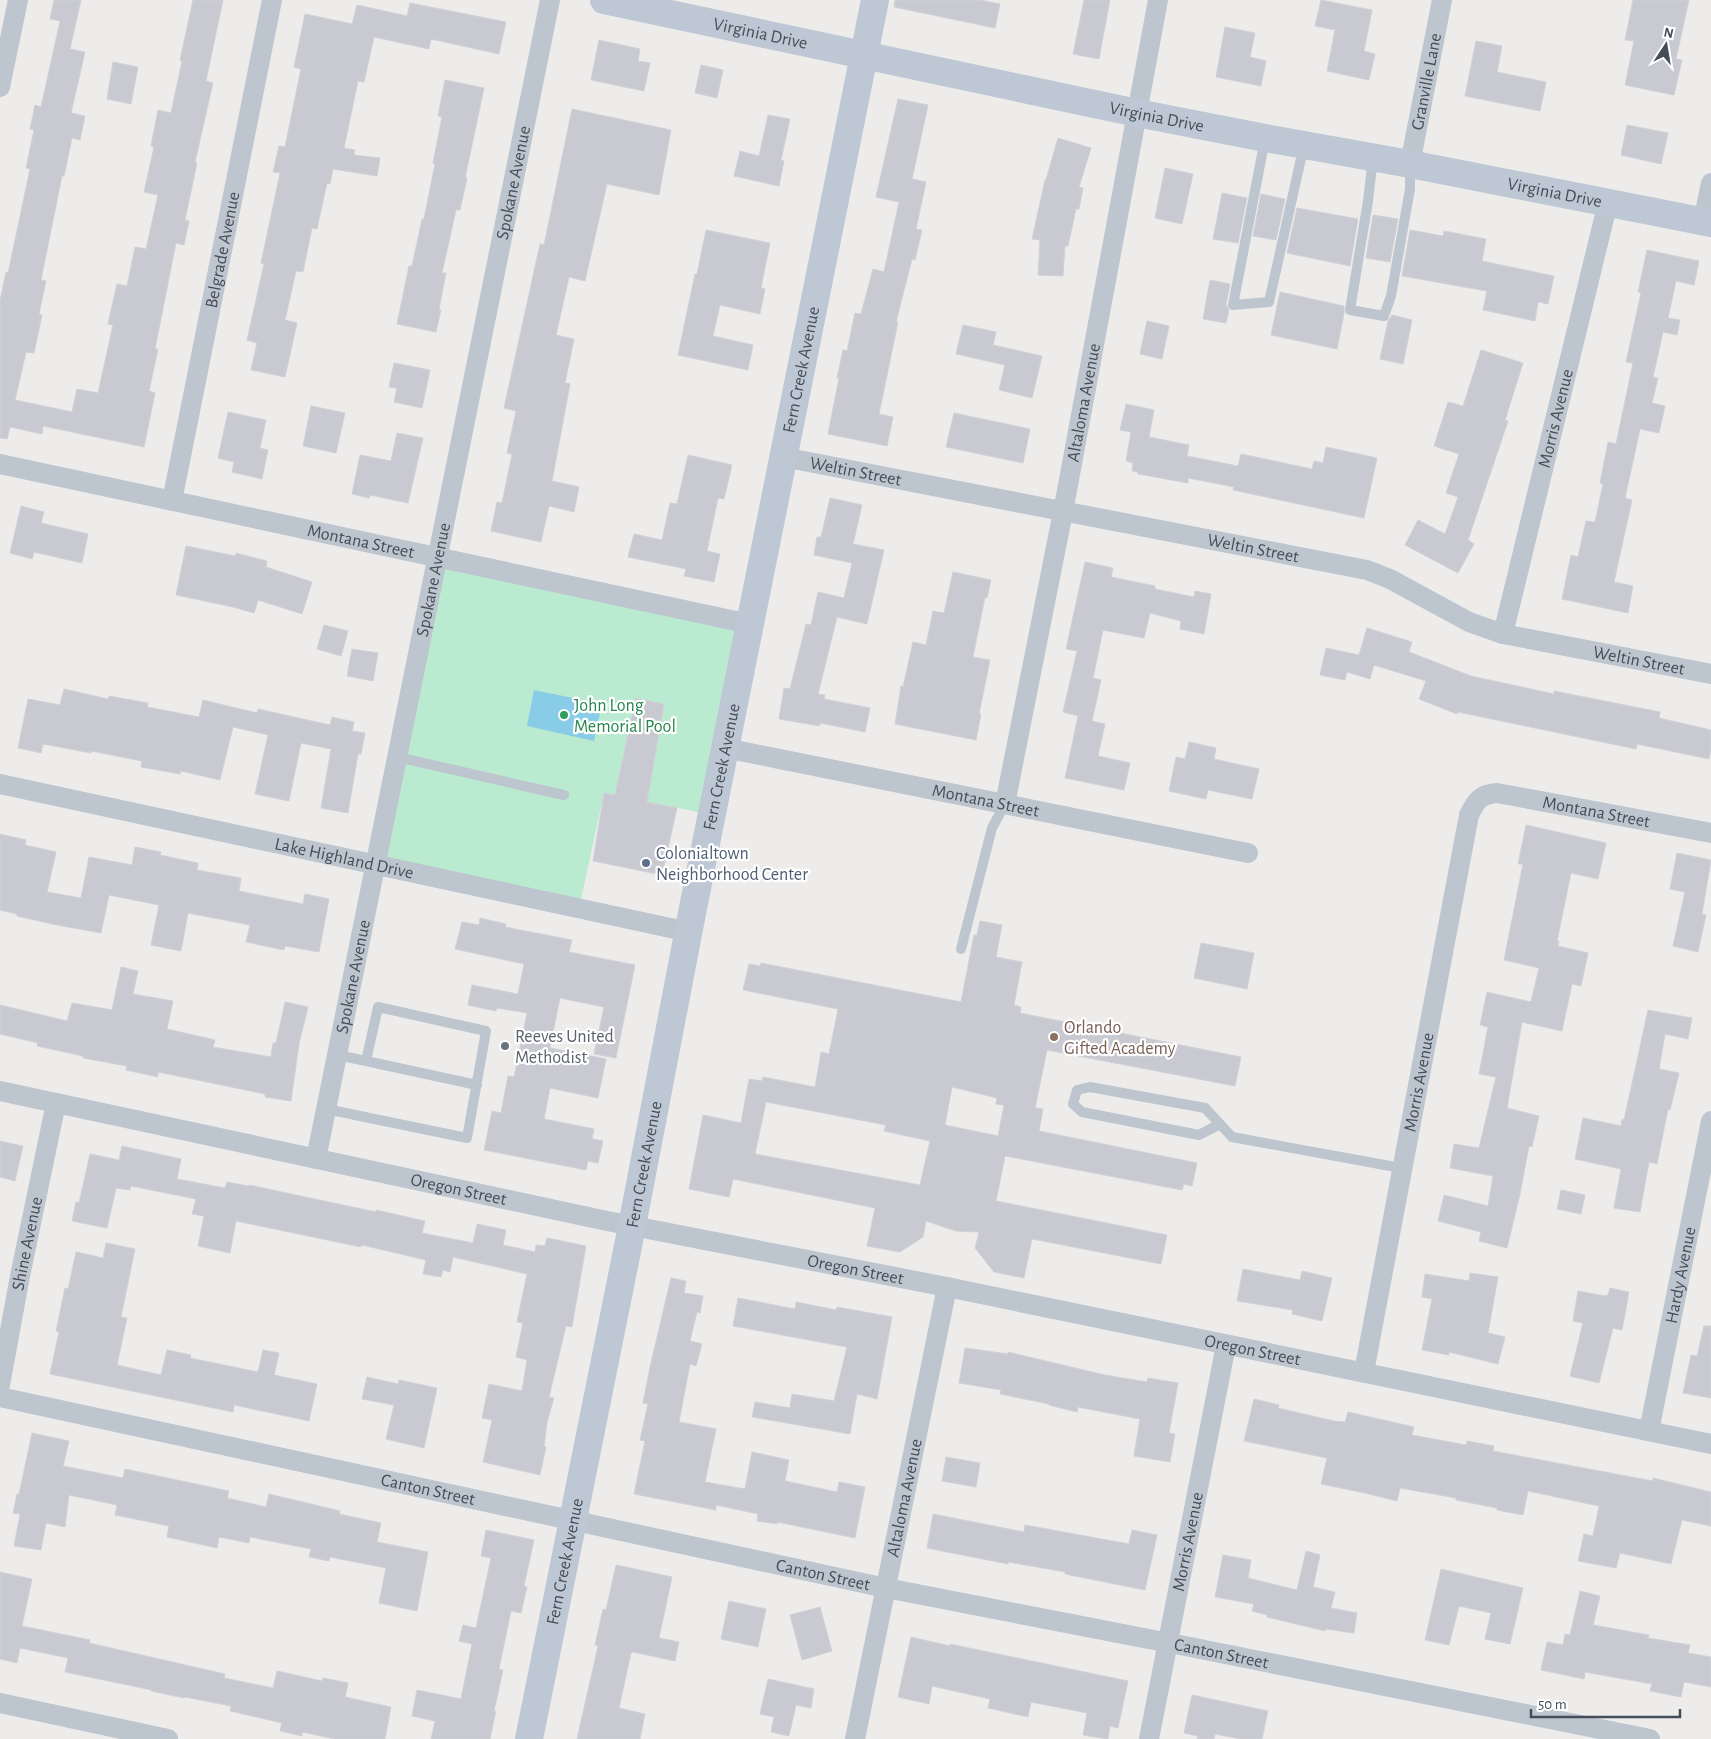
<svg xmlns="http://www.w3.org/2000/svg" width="1711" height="1739" viewBox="0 0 1711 1739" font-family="'Alegreya Sans',sans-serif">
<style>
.green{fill:#baebd1}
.water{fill:#89cce7}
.building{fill:#c9cad1;stroke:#d0d1d7;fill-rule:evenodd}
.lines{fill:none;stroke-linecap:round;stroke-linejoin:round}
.lane{stroke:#bdc5ce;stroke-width:10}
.street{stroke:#bdc5ce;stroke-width:20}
.secondary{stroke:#bec7d4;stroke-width:28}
.leisure-dot{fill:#2e9e5b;stroke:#fff;stroke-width:2}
.service-dot{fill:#5c6f8a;stroke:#fff;stroke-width:2}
.education-dot{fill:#8d6e63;stroke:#fff;stroke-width:2}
.worship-dot{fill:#6b7280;stroke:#fff;stroke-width:2}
.labels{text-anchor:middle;stroke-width:4.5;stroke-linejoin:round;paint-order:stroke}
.street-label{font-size:18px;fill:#454d58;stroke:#fff}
.leisure-label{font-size:18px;fill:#27864d;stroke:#fff;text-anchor:start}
.service-label{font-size:18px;fill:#4e5e75;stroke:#fff;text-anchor:start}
.education-label{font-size:18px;fill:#785e54;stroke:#fff;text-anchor:start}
.worship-label{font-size:18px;fill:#5b616d;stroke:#fff;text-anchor:start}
</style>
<rect width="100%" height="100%" fill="#eeeceb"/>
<!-- green -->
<path class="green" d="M436 557 750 624 712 815 604 793 579 909 375 865Z"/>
<!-- water -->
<path class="water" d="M534 690 602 704 594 741 527 726Z"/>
<!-- building -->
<path class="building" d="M54 0H81L70 49 85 52 71 113 85 116 80 140 72 138 64 176H62L41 280 46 281 39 314 42 315 34 353 26 352 15 400 72 412 77 389 98 393 113 325 108 324 117 284 127 286 135 247 146 249 158 195 144 192 154 147 151 146 158 110 171 113 182 61 180 60 193 0H223L206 81 213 83 195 162 197 163 185 220 189 221 184 245 176 243 155 349H158L149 391 155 393 144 447 43 426 42 434 10 427 7 439 0 438V301L6 272 8 273 30 169 26 168 34 130 30 129 35 105 41 107 60 21 50 19Z
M895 0H980L1000 4 995 28 894 7Z
M1084 0H1110L1099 59 1073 54Z
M1321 0 1372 10 1364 51 1375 54 1369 80 1327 71 1335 30 1315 26Z
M1633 0H1689L1676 59 1682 60 1674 95 1625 85 1634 41 1625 40Z
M410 3 506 22 499 54 431 39 429 49 374 37 364 82 358 81 344 148 355 150 354 155 380 158 377 176 333 169 330 184 327 183 317 229 312 228 303 272 296 271 285 320 297 323 285 377 251 370 257 343 247 340 264 264 261 263 280 173 273 172 279 146 285 147 301 69 294 67 305 14 352 24 357 5 407 16Z
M1225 27 1255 33 1250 57 1266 61 1261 86 1216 77Z
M599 40 640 49 638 61 650 63 644 91 591 80Z
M1476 41 1502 46 1497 72 1546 82 1540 111 1465 96Z
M113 62 138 67 131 104 107 99Z
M701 65 723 70 717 98 695 93Z
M445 80 484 88 465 178H467L460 210H456L442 273H446L439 309 441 310 436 332 397 324 409 266H412L422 219H424L435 164 433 163 442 117 438 116Z
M898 99 928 105 912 179 926 182 916 229 922 230 915 260 912 259 896 322H898L879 414 893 417 887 446 828 434 839 378H837L843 350 847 351 855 313 861 314 873 269 884 272 899 202 876 197Z
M572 109 671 130 659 195 607 184 585 281 569 277 556 335 574 339 565 383 570 384 552 481 579 487 574 512 549 506 541 542 491 531 497 502 502 503 512 454 507 453 516 411 504 408 540 244 544 245Z
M768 115 790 119 781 160 784 161 779 186 734 176 740 151 759 156Z
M1627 125 1668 133 1661 164 1621 155Z
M1058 138 1091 148 1079 187 1083 188 1079 209H1076L1068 246H1065L1063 276 1038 275 1040 240 1032 239 1045 180H1046Z
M1165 168 1193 174 1182 224 1155 218Z
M1222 193 1247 198 1238 243 1213 239Z
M1261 194 1285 199 1276 240 1253 236Z
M1297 208 1358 219 1350 266 1287 253Z
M1373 215 1398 219 1390 262 1366 258Z
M706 230 770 243 761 288 765 289 760 314 720 305 713 336 753 345 748 370 678 355 695 274H697Z
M1410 230 1443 236 1444 231 1486 239 1482 261 1554 276 1548 304 1538 302 1535 321 1483 310 1487 291 1402 276Z
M1647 250 1699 261 1694 285 1676 281 1668 318 1680 320 1677 335 1663 332 1653 377 1658 378 1652 403 1665 406 1659 433 1640 429 1625 498 1632 500 1614 582 1633 586 1628 613 1562 599 1571 555 1578 557 1586 521 1595 522 1603 484 1600 483 1608 442 1616 444 1633 363 1626 362 1641 293 1638 292Z
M1210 280 1230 284 1226 304 1229 310 1226 323 1203 319Z
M1280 292 1344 306V314L1337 349 1271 335Z
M1392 315 1412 320 1403 364 1380 359 1388 321Z
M1147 321 1169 326 1162 359 1140 354Z
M963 325 996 332 993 345 1042 356 1032 398 999 390 1005 365 956 354Z
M1481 350 1523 363 1505 420 1508 421 1468 540 1474 544 1458 573 1405 545 1418 520 1445 534 1458 497 1446 493 1459 454 1434 446 1448 402 1463 406Z
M394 363 430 370 422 408 394 402 397 388 389 387Z
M1126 404 1154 410 1149 437 1189 445 1187 456 1238 466 1241 454 1312 469 1314 461 1323 463 1326 447 1377 458 1364 518 1233 490 1234 487 1188 478V483L1138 474V472L1132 471 1133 463 1126 461 1131 432 1120 430Z
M311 406 345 413 336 453 303 446Z
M228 412 266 420 260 448 268 450 262 479 232 472 234 462 218 458Z
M954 413 1030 429 1023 463 946 447Z
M397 433 423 438 408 503 370 495 369 498 352 494 360 455 391 461Z
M688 455 732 465 724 499 718 498 707 551 720 554 714 582 684 576 686 569 628 557 634 534 662 540 670 503 677 504Z
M830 498 862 505 853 544 884 550 867 624 837 617 818 694 825 695 824 699 870 708 865 732 820 723V726L779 719 784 688 790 689 806 624 811 625 818 592 844 598 852 563 814 555 817 537H821Z
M21 506 44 512 41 523 88 534 82 563 34 552 32 559 10 553Z
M186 546 235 556 236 553 267 561 266 567 312 582 302 614 258 600 254 613 233 607 176 595Z
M1085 562 1113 568 1111 577 1155 586V589L1194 597 1195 591 1211 594 1204 634 1180 629 1181 621 1150 613 1144 638 1103 630 1093 678 1101 680 1092 721 1105 724 1098 756 1130 763 1124 790 1065 778 1078 716 1063 712 1077 651 1066 649Z
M953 572 991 580 987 598 985 597 973 657 990 660 979 714H981L976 740 895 724 901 686 903 687 913 642 926 645 933 611 944 613Z
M324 625 348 631 341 656 317 649Z
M1367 628 1412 642 1409 652 1471 676 1554 694V691L1660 712 1659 718 1711 730V748L1709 759 1637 744 1636 749 1458 712 1457 714 1419 699 1426 681 1374 665 1370 679 1347 672 1345 680 1320 675 1326 648 1359 655Z
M352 649 378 653 373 681 347 676Z
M64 689 108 699 109 696 148 703 147 707 199 717 203 700 257 713 258 709 330 725 332 717 354 722 352 731 365 733 361 754H358L348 813 321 808 331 749 301 743 289 801 255 794 268 735 233 727 220 780 181 771 180 774 141 767 142 761 91 751V753L43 744 41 753 18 748 28 699 60 705Z
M636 698 664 704 647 802 677 808 662 875 593 861 604 793 615 795Z
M1189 742 1216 748 1214 759 1259 769 1252 799 1208 790 1206 799 1169 791 1176 757 1185 759Z
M1526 825 1606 843 1598 879 1571 873 1557 941H1559L1558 946 1588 953 1581 986 1572 984 1562 1031 1522 1022 1507 1108 1539 1116 1532 1147 1529 1146 1520 1194 1507 1248 1479 1241 1481 1232 1438 1221 1444 1195 1488 1206 1493 1176 1450 1168 1454 1144 1479 1148 1496 1077 1479 1074 1488 1027 1480 1025 1487 992 1531 1002 1539 968 1504 960 1523 864H1518Z
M0 834 26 840 25 845 56 852 47 892 81 898 89 857 132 865 135 847 161 852 160 855 198 863 197 870 241 878 239 891 303 904 305 894 329 899 319 952 285 946 284 950 246 942 250 925 188 913 181 951 151 945 159 905 109 895 101 933 52 924 17 916V914L0 910Z
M1677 853 1711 860 1702 914 1706 915 1698 952 1673 946 1685 892 1670 889Z
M480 918 506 924 505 927 572 940 569 952 635 965 616 1058 594 1054 604 1007 560 998 550 1048 606 1059 598 1098 550 1088 544 1119 594 1129 592 1139 603 1141 598 1163 588 1161 586 1170 484 1150 492 1111 501 1113 508 1076 514 1077 527 1013 497 1008 496 1011 468 1005 472 985 518 994 524 964 455 949 462 922 479 925Z
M980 921 1002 925 996 957 1022 962 1014 1005 1021 1007 1020 1013 1241 1057 1235 1086 1047 1050 1035 1108 1043 1109 1039 1131 1197 1163 1192 1186 1184 1184 1182 1190 1005 1156 996 1201 1167 1235 1161 1264 1032 1239 1024 1278 994 1272 975 1248 979 1232 956 1231 926 1221 923 1237 900 1252 867 1246 875 1208 733 1179 729 1197 689 1189 703 1115 741 1123 749 1079 762 1081 763 1077 815 1087 821 1052 829 1054 838 1009 743 990 749 964 760 966 761 963 961 1002 974 935H977ZM952 1087 997 1098 996 1104 1004 1105 998 1136 945 1125ZM766 1102 886 1125 884 1131 930 1141 920 1185 755 1154Z
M1201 943 1254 953 1247 989 1194 978Z
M121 967 138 971 133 994 173 1001 167 1029 215 1040 213 1047 271 1057 273 1043H276L285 1002 308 1007 299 1044 291 1101 265 1097V1094L158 1072V1077L126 1070 127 1066 83 1058V1056L37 1046 38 1043 0 1034V1005L67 1021 72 1003 112 1010Z
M1648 1010 1692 1018 1688 1039 1665 1034 1659 1069 1679 1073 1670 1110 1668 1109 1657 1164 1649 1162 1640 1212 1614 1208 1621 1169 1575 1159 1583 1118 1621 1126 1622 1119 1624 1120Z
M0 1141 23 1146 15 1181 0 1177Z
M122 1146 181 1159 177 1179 225 1188 227 1182 249 1186V1185L376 1212V1210L425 1221 422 1233 473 1243 477 1224 506 1230 503 1245 535 1252 536 1245 545 1246 547 1238 586 1246 572 1327 566 1326 549 1397 554 1398 547 1422 544 1446 546 1447 540 1475 483 1462 492 1420 482 1418 489 1384 522 1391 527 1360 516 1357 523 1323 517 1322 527 1274 453 1257 450 1272 443 1270 441 1277 423 1274 426 1260 362 1245 361 1247 236 1221 230 1253 198 1246 204 1216 192 1214 196 1199 131 1186 130 1190 116 1188 107 1228 72 1221 76 1202 79 1203 90 1154 119 1160Z
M1561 1190 1585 1195 1581 1214 1557 1209Z
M106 1243 135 1249 121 1317 127 1318 117 1365 161 1375 167 1350 191 1355 190 1358 258 1372 263 1350 279 1353 274 1375 317 1384 309 1421 234 1405 233 1412 50 1374 59 1332 56 1331 65 1288 68 1289 76 1252 103 1258Z
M1243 1269 1300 1280 1302 1271 1332 1278 1322 1321 1292 1314 1293 1310 1237 1301Z
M1470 1273 1498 1277 1488 1333 1505 1337 1498 1364 1449 1352V1355L1422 1350 1432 1299 1422 1297 1425 1274 1469 1281Z
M671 1278 686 1281 684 1293 703 1296 700 1313 697 1312 690 1341 702 1344 696 1366 690 1364 679 1422 716 1429 705 1482 745 1489 752 1452 789 1460 785 1481 837 1492 839 1482 865 1487 855 1538 777 1522V1524L757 1521 758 1514 716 1505V1510L634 1494 645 1441 640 1440 648 1404 643 1403 650 1367Z
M1610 1288 1629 1292 1622 1330 1613 1328 1599 1383 1570 1376 1583 1323 1573 1321 1578 1291 1605 1296 1608 1295Z
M738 1298 795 1309 796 1302 836 1310 837 1307 892 1317 877 1399 857 1394 850 1434 752 1417 755 1402 790 1408 792 1394 834 1401 847 1347 733 1326Z
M1704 1326H1711V1398L1683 1393 1691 1355 1697 1356Z
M965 1348 1008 1354V1352L1105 1375 1147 1382 1148 1378 1178 1383 1169 1433 1175 1434 1170 1462 1134 1456 1140 1419 1078 1407 1077 1412 1049 1405V1404L1000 1394 1001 1390 959 1383Z
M367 1377 398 1384 399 1380 437 1388 424 1448 386 1439 394 1405 362 1399Z
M1254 1399 1279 1405 1278 1408 1334 1421 1345 1422 1348 1412 1414 1427 1412 1435 1466 1445 1467 1441 1494 1446 1493 1451 1653 1481V1478L1711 1492V1526L1682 1520 1671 1564 1620 1553 1616 1568 1578 1561 1584 1534 1593 1536 1599 1506 1528 1491 1523 1515 1497 1510V1508L1456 1500V1498L1400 1488 1397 1501 1365 1493 1321 1484 1327 1458 1244 1441Z
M32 1433 69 1441 63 1466 123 1478 125 1469 229 1491 227 1498 266 1507 269 1494 340 1511 339 1514 381 1523 377 1542 428 1552 417 1611 379 1603 386 1568 330 1557 329 1561 309 1557 311 1549 250 1537 249 1543 219 1537 217 1548 167 1537 169 1526 115 1515 117 1505 69 1495 65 1527 46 1523 41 1550 14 1546 20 1514 13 1513 17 1494H19Z
M946 1457 980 1463 976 1487 942 1481Z
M933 1514 1024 1532 1025 1525 1129 1544 1132 1530 1157 1535 1145 1590 1065 1574V1572L1008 1562V1564L927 1548Z
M486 1530 534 1540 524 1586 527 1587 521 1613 511 1611 499 1669 503 1670 494 1711H496L490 1739H431L435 1721 412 1716 417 1690 461 1699 472 1644 459 1641 463 1625 476 1628 491 1558 481 1556Z
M1306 1551 1320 1555 1313 1587 1335 1592 1331 1608 1357 1613 1354 1633 1326 1629 1325 1631 1267 1617V1615L1252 1611 1254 1604 1215 1597 1223 1555 1251 1560 1248 1578 1297 1590Z
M616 1565 672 1577 659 1638 679 1642 675 1661 633 1652 631 1653 619 1708 645 1714 640 1739H577L598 1646 595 1645 603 1609 606 1610Z
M1441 1569 1523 1588 1510 1644 1485 1639 1491 1613 1459 1606 1449 1645 1425 1640Z
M0 1572 32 1579 22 1626 90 1640 89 1643 225 1674 224 1678 273 1688 277 1671 322 1681 323 1678 348 1683 345 1697 391 1707 385 1739H335L302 1732V1736L280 1731 282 1723 230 1711 231 1706 185 1697 184 1698 151 1691 152 1690 65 1672 68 1658 20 1648 17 1663 0 1659Z
M1580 1591 1600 1596 1593 1625 1649 1635 1648 1638 1690 1645 1688 1653 1711 1657V1687L1684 1682 1681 1697 1650 1691 1652 1684 1585 1672 1584 1679 1541 1670 1547 1642 1563 1645 1565 1634 1570 1635Z
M729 1601 766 1609 758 1647 721 1639Z
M820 1607 832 1651 802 1660 790 1615Z
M911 1637 950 1646V1644L1128 1681 1118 1728 1110 1726 1108 1739 1083 1735 1087 1713 1031 1702 1028 1717 988 1708 990 1699 932 1686 929 1704 898 1697Z
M768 1679 814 1689 811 1708 796 1705 789 1736 771 1732 774 1717 760 1714Z
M1192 1695 1268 1711 1262 1739H1241L1215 1734 1214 1739H1197L1198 1736 1184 1733Z"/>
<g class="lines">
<!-- lane -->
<path class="lane" d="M1265 139 1233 305 1269 302 1304 145
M1373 158 1368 201 1350 310 1384 316 1391 296 1410 189V165
M397 757 564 795
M961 949 992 828 1005 804
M366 1061 477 1085
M326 1109 467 1138 486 1031 378 1007 366 1061 337 1055
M1220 1124 1199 1135 1082 1112 1073 1104 1077 1090 1090 1087 1205 1108 1232 1137 1401 1168"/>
<!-- street -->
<g class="street">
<path d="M0 87 18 0"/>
<path id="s1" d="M1410 164 1442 0"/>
<path d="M1703 222 1711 183"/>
<path id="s2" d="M783 457 1367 570 1390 579 1469 622 1503 634 1711 674"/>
<path id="s3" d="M0 464 750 624"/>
<path id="s4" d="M172 501 272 0"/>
<path id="s5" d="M1503 634 1608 202"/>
<path id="s6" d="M725 748 1248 853"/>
<path id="s7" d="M0 784 689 932"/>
<path id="s8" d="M1005 804 1063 512 1158 0"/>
<path id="s9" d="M0 1091 607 1221 947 1287 1711 1444"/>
<path id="s10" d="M316 1159 550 0"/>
<path id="s11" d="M1364 1372 1469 815C1476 801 1480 794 1497 793L1711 833"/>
<path id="s12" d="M0 1385 20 1276 56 1103"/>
<path id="s13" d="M0 1397 886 1588 1190 1647 1650 1739"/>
<path id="s14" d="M1649 1431 1711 1121"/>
<path d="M0 1703 168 1739"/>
<path id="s15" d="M855 1739 947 1287"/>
<path id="s16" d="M1149 1739 1226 1345"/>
</g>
<!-- secondary -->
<g class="secondary">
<path id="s17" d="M604 0 1137 113 1265 138 1410 164 1711 223"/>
<path id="s18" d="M529 1739 632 1226 692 913 875 0"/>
</g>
</g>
<!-- markers -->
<circle class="leisure-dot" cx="564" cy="715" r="5"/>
<circle class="service-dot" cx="646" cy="863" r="5"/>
<circle class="education-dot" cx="1054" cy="1037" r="5"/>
<circle class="worship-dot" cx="505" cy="1046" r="5"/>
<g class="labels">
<!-- street labels -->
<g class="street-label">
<text dy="6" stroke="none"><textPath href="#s17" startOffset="160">Virginia Drive</textPath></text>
<text dy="6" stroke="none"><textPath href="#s1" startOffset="84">Granville Lane</textPath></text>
<text dy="6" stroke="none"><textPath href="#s17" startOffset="565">Virginia Drive</textPath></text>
<text dy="6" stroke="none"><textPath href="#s10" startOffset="996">Spokane Avenue</textPath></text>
<text dy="6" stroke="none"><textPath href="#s17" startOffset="970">Virginia Drive</textPath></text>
<text dy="6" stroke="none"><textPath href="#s4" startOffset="256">Belgrade Avenue</textPath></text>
<text dy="6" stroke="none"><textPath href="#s18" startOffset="1396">Fern Creek Avenue</textPath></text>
<text dy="6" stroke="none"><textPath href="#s8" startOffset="409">Altaloma Avenue</textPath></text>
<text dy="6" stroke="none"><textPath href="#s5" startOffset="222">Morris Avenue</textPath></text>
<text dy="6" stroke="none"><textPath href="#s2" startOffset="74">Weltin Street</textPath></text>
<text dy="6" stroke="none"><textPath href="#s3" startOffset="369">Montana Street</textPath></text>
<text dy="6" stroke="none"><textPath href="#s2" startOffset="479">Weltin Street</textPath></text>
<text dy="6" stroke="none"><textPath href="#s10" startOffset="591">Spokane Avenue</textPath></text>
<text dy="6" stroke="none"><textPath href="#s2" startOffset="884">Weltin Street</textPath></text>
<text dy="6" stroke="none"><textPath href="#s18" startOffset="991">Fern Creek Avenue</textPath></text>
<text dy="6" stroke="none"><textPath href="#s6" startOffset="266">Montana Street</textPath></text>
<text dy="6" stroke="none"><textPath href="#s11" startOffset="706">Montana Street</textPath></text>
<text dy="6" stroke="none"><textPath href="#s7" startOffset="352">Lake Highland Drive</textPath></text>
<text dy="6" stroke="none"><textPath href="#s10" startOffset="186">Spokane Avenue</textPath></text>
<text dy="6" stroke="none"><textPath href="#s11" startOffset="295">Morris Avenue</textPath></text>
<text dy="6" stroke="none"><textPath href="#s18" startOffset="586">Fern Creek Avenue</textPath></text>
<text dy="6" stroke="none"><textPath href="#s9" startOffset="469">Oregon Street</textPath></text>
<text dy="6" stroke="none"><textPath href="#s12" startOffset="144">Shine Avenue</textPath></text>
<text dy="6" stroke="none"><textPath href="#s9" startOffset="874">Oregon Street</textPath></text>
<text dy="6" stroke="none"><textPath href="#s14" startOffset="159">Hardy Avenue</textPath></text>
<text dy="6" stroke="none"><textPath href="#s9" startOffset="1279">Oregon Street</textPath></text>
<text dy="6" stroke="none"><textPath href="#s13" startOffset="438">Canton Street</textPath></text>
<text dy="6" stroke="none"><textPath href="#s15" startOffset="246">Altaloma Avenue</textPath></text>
<text dy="6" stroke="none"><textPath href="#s16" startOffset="201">Morris Avenue</textPath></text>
<text dy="6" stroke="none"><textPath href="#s18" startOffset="181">Fern Creek Avenue</textPath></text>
<text dy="6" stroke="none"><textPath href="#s13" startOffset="842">Canton Street</textPath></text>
<text dy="6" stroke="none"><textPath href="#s13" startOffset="1248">Canton Street</textPath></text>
</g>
<!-- leisure labels -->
<g class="leisure-label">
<text x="574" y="711">John Long<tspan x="574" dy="21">Memorial Pool</tspan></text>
</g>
<!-- service labels -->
<g class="service-label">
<text x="656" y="859">Colonialtown<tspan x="656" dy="21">Neighborhood Center</tspan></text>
</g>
<!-- education labels -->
<g class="education-label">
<text x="1064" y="1033">Orlando<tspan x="1064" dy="21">Gifted Academy</tspan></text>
</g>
<!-- worship labels -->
<g class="worship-label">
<text x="515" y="1042">Reeves United<tspan x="515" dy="21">Methodist</tspan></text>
</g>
</g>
<!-- north arrow -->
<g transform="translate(1666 45) rotate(12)" stroke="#ffffff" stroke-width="4" paint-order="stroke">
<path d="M0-4L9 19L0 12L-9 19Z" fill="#454d58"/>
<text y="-8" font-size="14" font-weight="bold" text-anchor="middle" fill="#454d58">N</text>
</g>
<!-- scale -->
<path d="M1531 1709v8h149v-8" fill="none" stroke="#454d58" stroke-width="2.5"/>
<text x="1538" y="1709" font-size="15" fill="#454d58" stroke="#ffffff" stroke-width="4" paint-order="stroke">50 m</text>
</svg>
